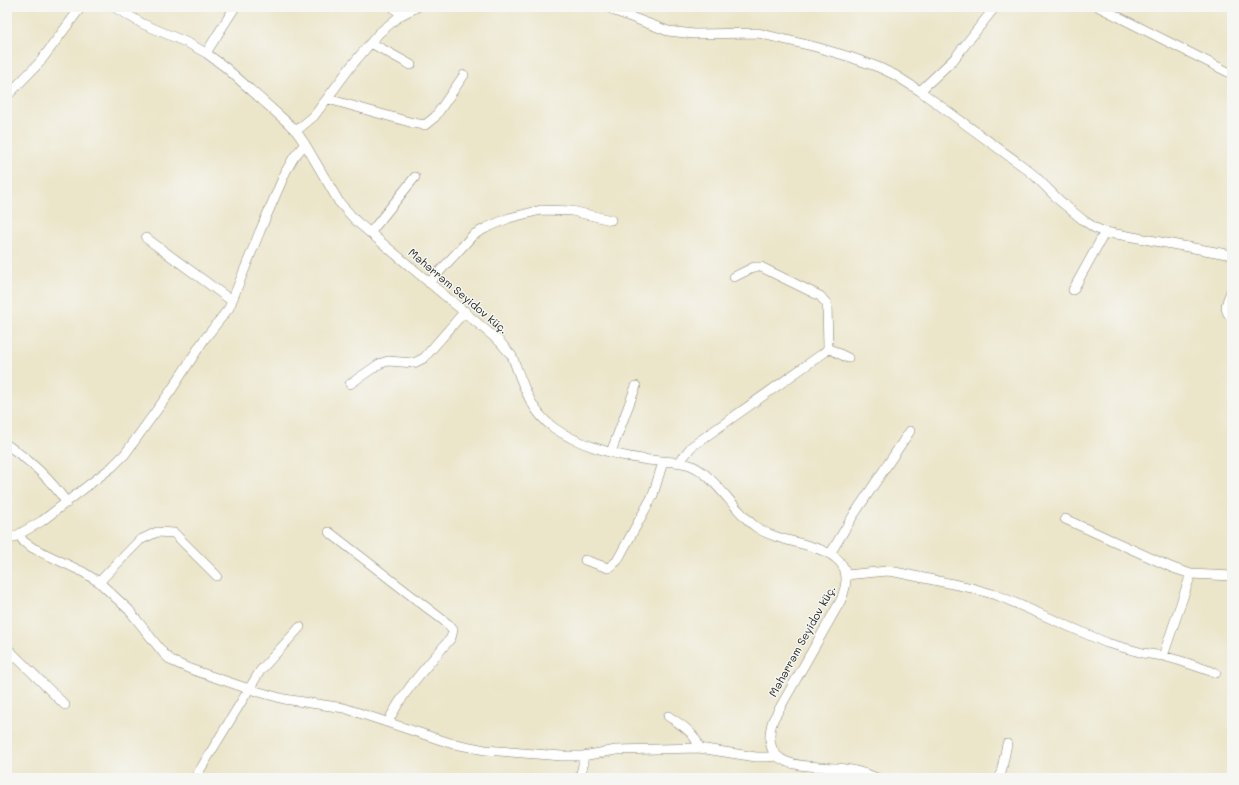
<svg xmlns="http://www.w3.org/2000/svg" width="1239" height="785" viewBox="0 0 1239 785" font-family="Mali,sans-serif">
<style>
.lines{fill:none;stroke-linecap:round;stroke-linejoin:round}
.minor-casing{stroke:#848072;stroke-width:10}
.minor{stroke:#fff;stroke-width:9}
.labels{text-anchor:middle;stroke-width:3;stroke-linejoin:round;paint-order:stroke}
.street-label{font-size:11px;fill:#1c1c1c;stroke:#f6f6f2}
</style>
<rect width="100%" height="100%" fill="#f6f6f2"/>
<filter id="ink" filterUnits="userSpaceOnUse"><feTurbulence type="fractalNoise" baseFrequency=".025" numOctaves="2"/><feDisplacementMap in="SourceGraphic" scale="8" xChannelSelector="R" yChannelSelector="G"/><feConvolveMatrix kernelMatrix="1 2 1 2 8 2 1 2 1" color-interpolation-filters="sRGB"/></filter>
<filter id="wash" filterUnits="userSpaceOnUse"><feTurbulence type="fractalNoise" baseFrequency=".012" numOctaves="4" result="noise"/><feDisplacementMap in="SourceGraphic" scale="16" xChannelSelector="R" yChannelSelector="G"/><feGaussianBlur stdDeviation="0.9" result="paint"/><feColorMatrix in="noise" values="0 0 0 0 0 0 0 0 0 0 0 0 0 0 0 0 0 1.4 0 .05"/><feComposite in="paint" operator="in"/></filter>
<g filter="url(#wash)">
<rect width="100%" height="100%" fill="#ebe5c9"/>
</g>
<g filter="url(#ink)">
<g class="lines">
<!-- minor casing -->
<g class="minor-casing">
<path id="minor" d="M114 7 143 24 188 43 206 53 225 67 289 124 296 131 305 144 339 202 356 221 500 342 512 356C522 382 530 411 554 428 577 444 614 455 642 459 657 462 675 460 690 465 714 474 734 511 756 527 780 544 820 542 839 561 850 572 846 587 841 600L773 720C756 774 812 764 845 769 856 770 867 774 877 778
M393 7 401 15
M608 7 615 11 668 31 694 34 758 33 816 47 850 57 878 67 895 75 920 91 1024 167 1035 176 1060 201 1083 220 1095 228 1105 232 1122 235 1232 255
M1099 7 1232 74
M371 43 411 65
M206 53 235 7
M920 91 954 59 995 7
M7 96 40 62 81 7
M328 99 413 123 425 125 435 117 464 75
M296 131 314 116 352 65 379 33 401 15 417 7
M370 233 415 177
M146 238 232 301
M429 283 473 235 486 228 509 218 541 210 572 211 611 220
M1232 289C1228 300 1221 309 1232 318
M1073 290 1105 232
M828 348 848 358
M350 384 379 364 388 361 414 363 424 358 465 311
M7 445C31 461 51 480 67 503
M611 452 636 386
M679 463 691 447 825 352 828 348 827 304 820 296 761 267H754L734 277
M1065 519 1173 568 1191 574 1232 576
M329 532 448 624 453 630 451 638C428 665 403 691 388 722
M19 535 24 542 33 548 83 572 99 582 129 610 164 654 172 661 190 669 249 689 284 699 344 708 450 743 485 750 562 756H583L616 750 699 748 756 757H767L777 756
M7 541 42 521 112 467 125 454 172 389 203 341 229 308 260 231 286 171 294 157 305 144
M830 554 853 516 910 431
M585 560 608 568 617 561 653 495 663 462
M846 575 887 571 895 572 972 588 999 596 1107 643 1143 653 1163 656 1181 661 1216 673
M99 582 140 540 157 532 174 533 217 576
M7 648 65 705
M1163 656 1191 574
M668 716C681 725 695 732 699 748
M195 778 260 671 300 627
M580 778 583 765V756
M1000 778 1007 744"/>
</g>
<!-- minor -->
<use href="#minor" class="minor"/>
</g>
</g>
<g class="labels">
<!-- street labels -->
<g class="street-label">
<text transform="translate(458 291) rotate(40)" y="4">Məhərrəm Seyidov küç.</text>
<text transform="translate(802 641) rotate(-61)" y="4">Məhərrəm Seyidov küç.</text>
</g>
</g>
<!-- margin -->
<rect width="1239" height="785" fill="none" stroke="#f6f6f2" stroke-width="24"/>
</svg>
